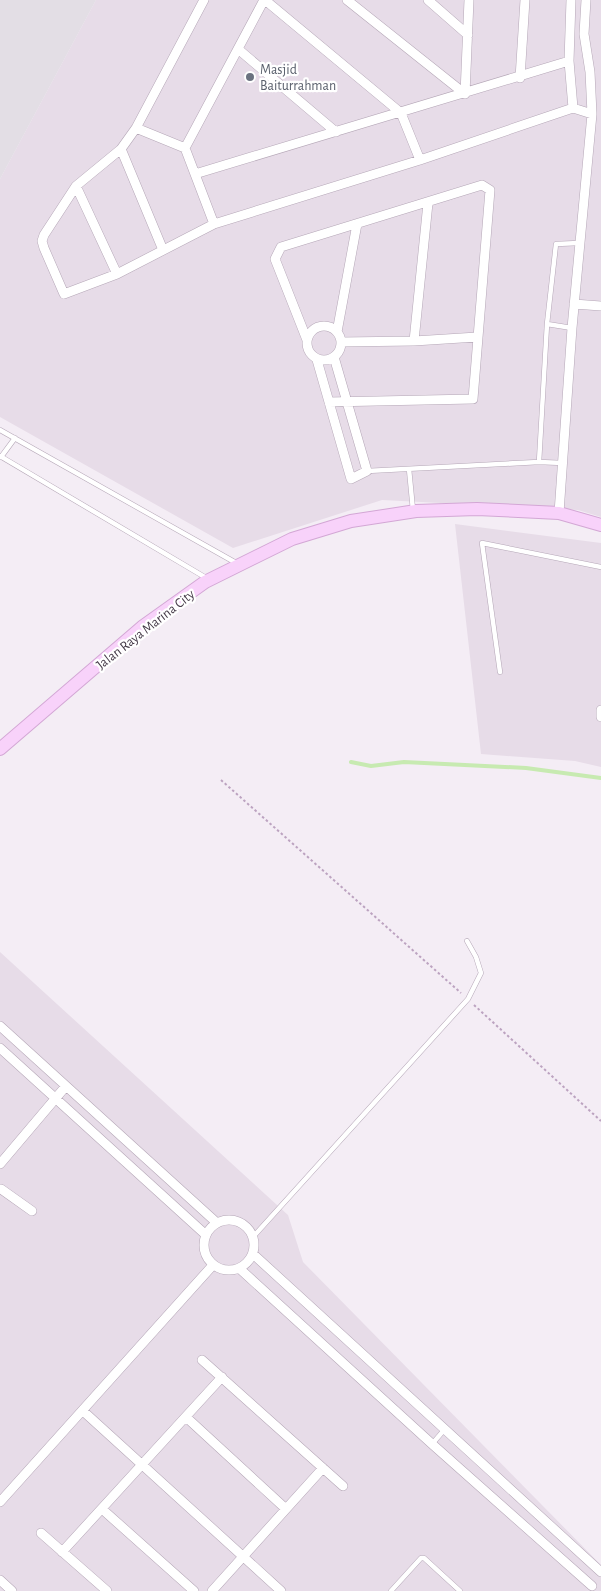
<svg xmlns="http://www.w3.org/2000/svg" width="601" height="1591" viewBox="0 0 601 1591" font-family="'Alegreya Sans',sans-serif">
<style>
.residential{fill:#e7dce8}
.industrial{fill:#e3dee5}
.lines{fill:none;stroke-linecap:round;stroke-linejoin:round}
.stream{stroke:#c7eab1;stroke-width:4}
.lane-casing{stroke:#b5a7b7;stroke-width:5.5}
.street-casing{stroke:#b5a7b7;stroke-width:10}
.secondary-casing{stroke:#d3a7d5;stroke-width:14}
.path{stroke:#bca3c0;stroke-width:2;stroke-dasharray:2.5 2.5;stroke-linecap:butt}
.lane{stroke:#fff;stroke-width:4.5}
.street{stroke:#fff;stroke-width:9}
.secondary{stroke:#f8d2fa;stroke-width:12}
.worship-dot{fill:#6b7280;stroke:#fff;stroke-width:2}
.labels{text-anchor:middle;stroke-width:4.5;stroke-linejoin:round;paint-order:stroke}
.worship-label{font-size:14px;fill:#5b616d;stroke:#fff;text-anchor:start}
.street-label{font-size:14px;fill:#463b49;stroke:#fff}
</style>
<rect width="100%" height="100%" fill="#f4edf5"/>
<!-- residential -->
<path class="residential" d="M96 0H601V517L578 510 382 500 233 548 0 417V179Z
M455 524 601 543V767L575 761 481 754Z
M0 952 288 1215 303 1262 601 1565V1591H0Z"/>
<!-- industrial -->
<path class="industrial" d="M0 0H96L0 179Z"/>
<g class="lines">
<!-- stream -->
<path class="stream" d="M351 762 371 766 404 762 526 768 601 778"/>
<!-- lane casing -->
<g class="lane-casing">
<path id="lane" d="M547 324 572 328
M0 430 238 564
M0 456 208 579
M1 457 15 438
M539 462 563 463
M409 469 413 510
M367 471 539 462 547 324 556 244 579 243
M500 672 482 543 601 567
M253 1237 468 999 481 973 476 957 467 941
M432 1444 445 1429
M391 1591 421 1558H424L460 1591"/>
</g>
<!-- street casing -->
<g class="street-casing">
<path id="street" d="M204 0 136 128 121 149 76 186 44 235 42 241 44 248 64 294 117 274 214 224 420 160 573 108 569 61 571 0
M265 0 401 113 420 160
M347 0 465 94
M428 0 468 35
M238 49 336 132
M520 78 525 0
M465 94 469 0
M573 108 592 114
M136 128 185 148 214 224
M185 148 264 0
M121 149 163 250
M195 174 569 61
M76 186 117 274
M574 304 601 306
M307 343a17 17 0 1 1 34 0a17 17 0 1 1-34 0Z
M337 332 357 224
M307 340 275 259 281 247 482 185 490 190 473 399 329 402
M414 341 428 203
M341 342 414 341 477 337
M317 360 351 479 367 471 334 357
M559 513 572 328 592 114 590 72 584 34 586 0
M601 710V717
M0 1026 217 1223
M0 1048 206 1235
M0 1164 66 1086
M1 1189 32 1211
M204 1245a25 25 0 1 1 50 0a25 25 0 1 1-50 0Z
M253 1254 601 1572
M240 1269 432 1444 592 1586
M202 1360 343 1486
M83 1411 281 1591
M186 1417 286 1509
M0 1502 213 1265
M102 1509 194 1591
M41 1533 107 1591
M62 1552 222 1377
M0 1580 12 1591
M212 1591 323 1468"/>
</g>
<!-- secondary casing -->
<g class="secondary-casing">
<path id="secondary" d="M0 749 142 627 205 582 292 539 351 521 416 511 477 509 559 513 601 525"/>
</g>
<!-- path -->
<path class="path" d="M221 780 461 993
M474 1005 601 1121"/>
<!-- lane -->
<use href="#lane" class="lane"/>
<!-- street -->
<use href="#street" class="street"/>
<!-- secondary -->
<use href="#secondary" class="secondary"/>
</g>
<!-- markers -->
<circle class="worship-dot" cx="250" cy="77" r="5"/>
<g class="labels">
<!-- worship labels -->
<g class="worship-label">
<text x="260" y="74">Masjid<tspan x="260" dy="16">Baiturrahman</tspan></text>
</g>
<!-- street labels -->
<g class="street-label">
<text transform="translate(145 629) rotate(-38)" y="5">Jalan Raya Marina City</text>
</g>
</g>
</svg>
